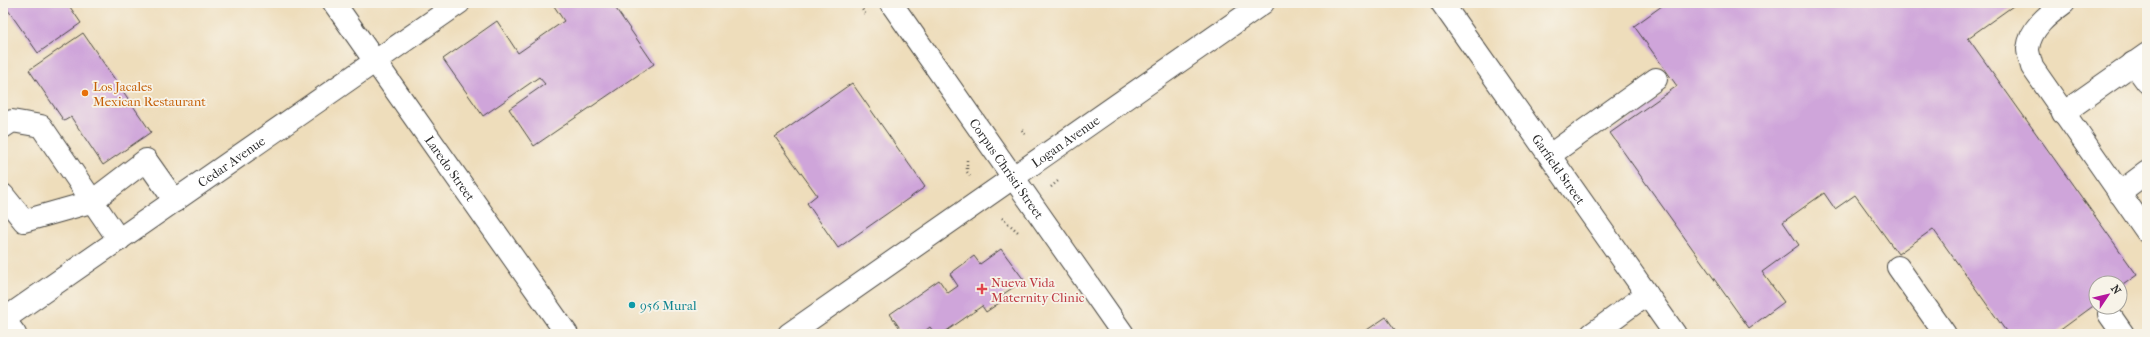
<svg xmlns="http://www.w3.org/2000/svg" width="2150" height="337" viewBox="0 0 2150 337" font-family="'IM FELL French Canon',serif">
<style>
.building{fill:#cfa5da}
.lines{fill:none;stroke-linecap:round;stroke-linejoin:round}
.minor-casing{stroke:#484641;stroke-width:24}
.major-casing{stroke:#484641;stroke-width:24}
.path{stroke:#484641;stroke-width:2.5;stroke-dasharray:1 3;stroke-linecap:butt}
.minor{stroke:#fff;stroke-width:22}
.major{stroke:#fff;stroke-width:22}
.food-dot{fill:#e8710a;stroke:#f7f3e8;stroke-width:1.5}
.health-dot{fill:#e0444e;stroke:#f7f3e8;stroke-width:1.5}
.culture-dot{fill:#0f9aa8;stroke:#f7f3e8;stroke-width:1.5}
.labels{text-anchor:middle;stroke-width:3.5;stroke-linejoin:round;paint-order:stroke}
.food-label{font-size:13px;fill:#c56008;stroke:#f7f3e8;text-anchor:start}
.street-label{font-size:13px;fill:#2b2b2b;stroke:#f7f3e8}
.health-label{font-size:13px;fill:#be3a42;stroke:#f7f3e8;text-anchor:start}
.culture-label{font-size:13px;fill:#0d838f;stroke:#f7f3e8;text-anchor:start}
</style>
<rect width="100%" height="100%" fill="#f7f3e8"/>
<filter id="ink" filterUnits="userSpaceOnUse"><feTurbulence type="fractalNoise" baseFrequency=".025" numOctaves="2"/><feDisplacementMap in="SourceGraphic" scale="8" xChannelSelector="R" yChannelSelector="G"/><feConvolveMatrix kernelMatrix="1 2 1 2 8 2 1 2 1" color-interpolation-filters="sRGB"/></filter>
<filter id="wash" filterUnits="userSpaceOnUse"><feTurbulence type="fractalNoise" baseFrequency=".012" numOctaves="4" result="noise"/><feDisplacementMap in="SourceGraphic" scale="16" xChannelSelector="R" yChannelSelector="G"/><feGaussianBlur stdDeviation="0.9" result="paint"/><feColorMatrix in="noise" values="0 0 0 0 0 0 0 0 0 0 0 0 0 0 0 0 0 1.4 0 .05"/><feComposite in="paint" operator="in"/></filter>
<g filter="url(#wash)">
<rect width="100%" height="100%" fill="#edb"/>
<g id="blocks">
<!-- building -->
<path class="building" d="M3 3H75L70 7 81 23 38 53Z
M552 3H612L654 64 534 146 509 109 545 84 539 77 483 116 443 59 497 21 518 53 564 21Z
M1666 3H2010L2013 6 1968 38 2137 275 2120 287V283H2096V304L2055 334H2008L1933 229 1898 254 1855 195 1835 209 1824 193 1783 222 1799 245 1762 272 1784 302 1749 328 1610 133 1677 86 1634 26Z
M83 33 151 132 103 165 71 117 64 121 29 70Z
M852 83 925 187 838 248 807 203 817 195 775 137Z
M1001 249 1024 280 1002 295 1005 299 986 312 982 306 942 334H935L930 327 921 334H904L890 314 939 280 948 293 958 286 950 274 974 256 980 264Z
M1386 317 1398 334H1361Z"/>
</g>
</g>
<g filter="url(#ink)">
<use href="#blocks" fill-opacity="0" stroke="#484641" stroke-width="1"/>
<g class="lines">
<!-- minor casing -->
<g class="minor-casing">
<g id="minor">
<path id="s1" d="M334 3 567 334"/>
<path id="s2" d="M1442 3 1675 334"/>
<path d="M2064 3C2049 14 2030 28 2028 49 2028 54 2031 62 2032 67L2147 232"/>
<path d="M2133 63 2147 82"/>
<path d="M2063 113 2147 54"/>
<path d="M3 127 12 121 41 126 119 240"/>
<path d="M1550 155 1656 79"/>
<path d="M2119 193 2147 172"/>
<path d="M3 195 24 221 91 202 146 160 175 201"/>
<path d="M1898 267 1945 334"/>
<path d="M2109 314 2123 334"/>
<path id="s3" d="M3 320 459 3"/>
<path id="s4" d="M789 334 1263 3"/>
<path d="M1592 334 1647 294"/>
</g>
</g>
<!-- major casing -->
<g class="major-casing">
<g id="major">
<path id="s5" d="M891 3 1123 334"/>
<path d="M3 318 15 334"/>
</g>
</g>
<!-- path -->
<path class="path" d="M858 3 866 15
M1022 130 1026 136
M967 160V172L970 176
M1051 187 1058 181 1057 179
M1002 218 1018 232"/>
<!-- minor -->
<use href="#minor" class="minor"/>
<!-- major -->
<use href="#major" class="major"/>
</g>
</g>
<!-- markers -->
<circle class="food-dot" cx="85" cy="93" r="4"/>
<path class="health-dot" d="M980 283h4v4h4v4h-4v4h-4v-4h-4v-4h4z"/>
<circle class="culture-dot" cx="632" cy="305" r="4"/>
<g class="labels">
<!-- food labels -->
<g class="food-label">
<text x="93" y="91">Los Jacales<tspan x="93" dy="15">Mexican Restaurant</tspan></text>
</g>
<!-- street labels -->
<g class="street-label">
<text dy="5" stroke="none"><textPath href="#s4" startOffset="337">Logan Avenue</textPath></text>
<text dy="5" stroke="none"><textPath href="#s3" startOffset="278">Cedar Avenue</textPath></text>
<text dy="5" stroke="none"><textPath href="#s5" startOffset="202">Corpus Christi Street</textPath></text>
<text dy="5" stroke="none"><textPath href="#s2" startOffset="203">Garfield Street</textPath></text>
<text dy="5" stroke="none"><textPath href="#s1" startOffset="202">Laredo Street</textPath></text>
</g>
<!-- health labels -->
<g class="health-label">
<text x="991" y="287">Nueva Vida<tspan x="991" dy="15">Maternity Clinic</tspan></text>
</g>
<!-- culture labels -->
<g class="culture-label">
<text x="640" y="310">956 Mural</text>
</g>
</g>
<!-- margin -->
<rect width="2150" height="337" fill="none" stroke="#f7f3e8" stroke-width="16"/>
<!-- north arrow -->
<g transform="translate(2108 295) rotate(55)"><circle r="19" fill="#f7f3e8" stroke="#a5a39c"/>
<path d="M0-3L7 15L0 10L-7 15Z" fill="#b5179e"/>
<text y="-6" font-size="11" font-weight="bold" text-anchor="middle" fill="#2b2b2b">N</text>
</g>
</svg>
